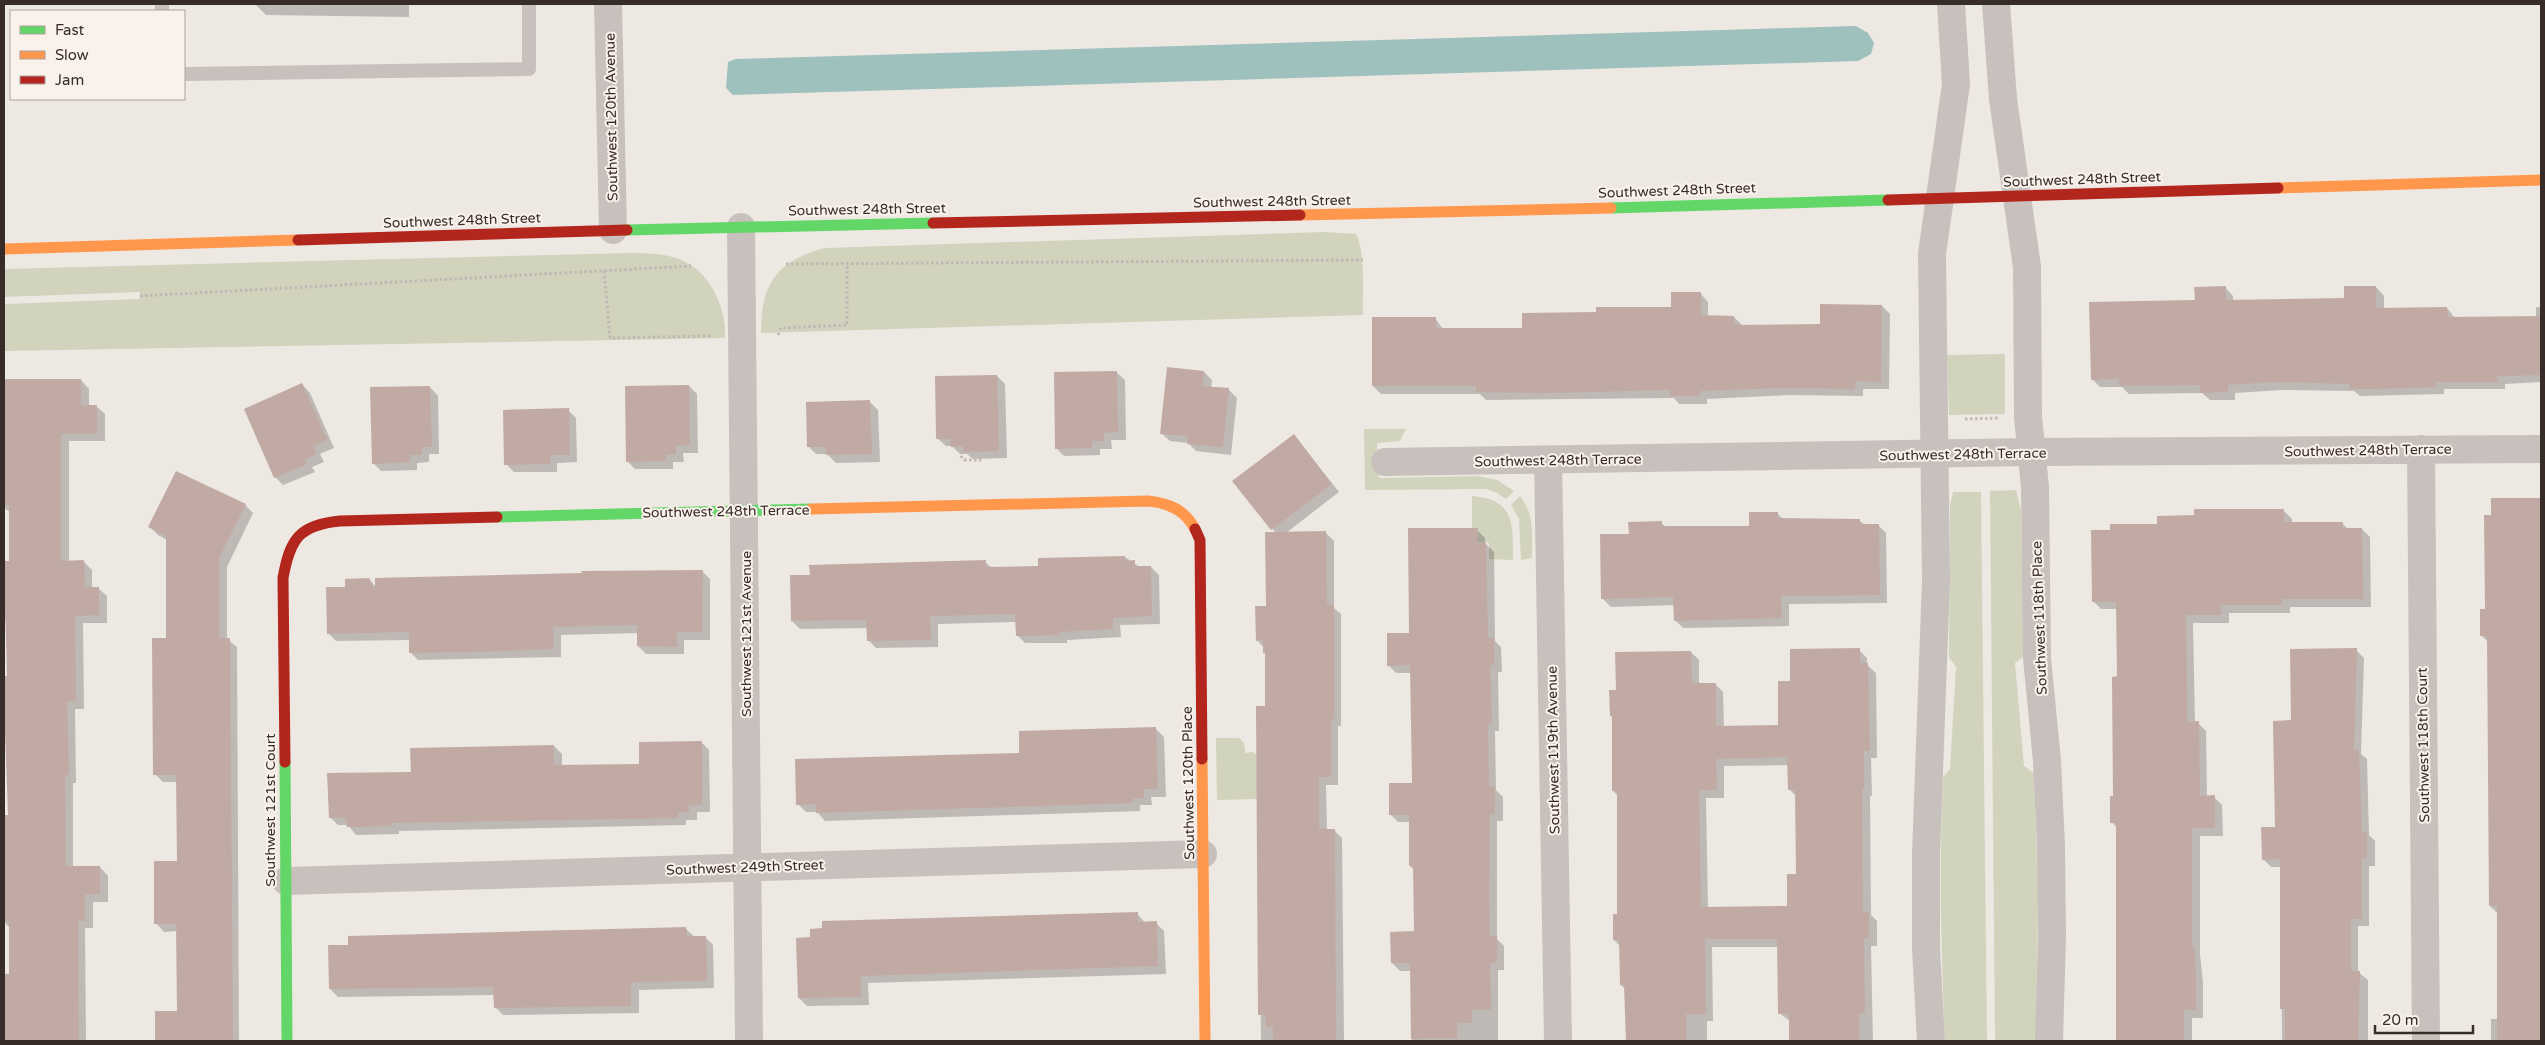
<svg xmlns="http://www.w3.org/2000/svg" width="2545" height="1045" viewBox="0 0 2545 1045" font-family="'Varela Round',sans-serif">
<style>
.green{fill:#d1d3bd}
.water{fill:#9fc1bd}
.shadow{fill:#0003;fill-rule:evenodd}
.building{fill:#c1aaa4;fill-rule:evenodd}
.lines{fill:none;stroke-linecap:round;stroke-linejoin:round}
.path{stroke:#c0b8b4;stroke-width:3;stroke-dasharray:2.5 2.5;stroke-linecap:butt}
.lane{stroke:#c7c0bc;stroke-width:14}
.street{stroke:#c7c0bc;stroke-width:28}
.fast{stroke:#63d668;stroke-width:11}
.slow{stroke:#ff974d;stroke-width:11}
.jam{stroke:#b3261e;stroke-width:11}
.labels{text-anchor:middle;stroke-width:4;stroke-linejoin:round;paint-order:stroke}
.street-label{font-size:14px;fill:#382c29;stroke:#faf1eb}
</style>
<rect width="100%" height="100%" fill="#eee8e3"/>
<!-- green -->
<path class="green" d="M1325 232 1356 234C1366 253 1362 293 1363 315L761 333C761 284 776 261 825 248Z
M629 253C646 253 662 253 679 259 709 270 727 307 725 338L4 351V304L140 299V292L4 297V269Z
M2005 354V414L1949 415 1947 355Z
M1364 429H1406L1400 441 1377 443 1379 478 1477 476 1497 480 1514 491 1506 499 1497 493 1486 489 1365 490Z
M2016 490 2021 510 2024 656 2015 663 2024 766 2034 773 2038 896 2036 1041H1995L1990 491Z
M1953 492H1981L1987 1041H1945C1941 953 1939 865 1943 777L1950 769 1956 667 1949 657 1950 505Z
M1472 496C1515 499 1513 524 1513 560L1489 559V543L1477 542 1478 529 1472 528Z
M1520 496C1535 515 1532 535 1532 558L1521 560 1519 519 1511 505Z
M1216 738H1239L1244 743 1245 753 1253 752 1257 755V799L1217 800Z"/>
<!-- water -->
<path class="water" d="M1856 26 1868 33 1874 43 1871 54 1858 61 733 95 726 88 728 62 736 59Z"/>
<!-- shadow -->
<path class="shadow" d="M255 4H409V17L266 15Z
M2225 287 2233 296V302L2345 300 2376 287 2384 296V309L2447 308 2455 318 2536 317V307H2541V382L2505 384V389H2444V394L2360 396 2354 391 2282 390 2235 393V400H2210L2202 393 2129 394 2122 387H2100L2092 379 2196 301Z
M1700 293 1708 302V317H1734L1742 325H1821L1882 306 1890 314 1889 389H1863V396L1789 395 1707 399V404H1679L1674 398 1486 400 1480 394H1381L1373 386 1435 318 1443 329H1523L1597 313 1672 309Z
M1116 372 1125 380 1126 440H1111L1112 449H1100V455L1064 456 1056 448Z
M1204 372 1212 380 1211 388 1229 390 1237 398 1231 455 1196 451 1188 443 1170 441 1161 433Z
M997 376 1005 384 1007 458 973 459 967 454H960L952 446H946L937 438Z
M4 380H81L89 389V406H96L105 414V441H69V562H84L92 570V588H98L107 596V623H83L84 709H75L76 783H73V868L100 867 108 876V902H93V928H85L86 1041H4V975H10V928L4 922V817H10L4 705V678H8V624L4 619V562H10V512L4 508Z
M302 384 310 393 334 448 320 454 324 462 312 467 315 472 283 485 275 477Z
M689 386 697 394 698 453H683L684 462H673V469H635L627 461Z
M430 387 438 396 439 454H429V462L417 463V470L381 471 373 463Z
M870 402 878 410 880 462 836 463 827 454H816L808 446Z
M568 410 576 418 577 462 557 463V472H514L506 464Z
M1301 444 1339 492 1286 533H1326L1334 541V608L1341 614V726H1338V785H1326L1327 830H1334L1342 838 1344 1041H1261L1257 707H1266V655L1264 648 1257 640 1267 607 1276 533 1234 482Z
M2493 499H2541V1041H2491V1019H2498V914L2490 906 2488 642 2481 635 2486 611Z
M245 505 253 513 227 567V639L237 647 239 1041H156V1012H178V931L164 932 156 923 178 862 177 782H163L155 774 167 639V540L158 535 150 527Z
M2284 511 2292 519V523L2343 524 2348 529H2362L2370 537 2371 607H2290V613H2229V623H2193L2195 723H2198L2206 731 2207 797H2214L2222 805 2223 836H2200V954L2203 982V1018H2192V1041H2118L2117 828 2112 822 2118 678 2117 609H2101L2093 601 2112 531Z
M1777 513 1783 519 1859 520 1865 525H1878L1886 533 1887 603 1789 604V626L1683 628 1675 620V605L1611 607 1603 599 1630 535 1661 523 1666 527H1750Z
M1477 530 1485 538V543L1494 552 1495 641 1501 647 1502 672H1498L1499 731H1495L1496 790 1503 797V821H1497V939L1504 946V970H1498V1041H1412L1411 971H1400L1392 963 1415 932 1414 870 1410 866V822H1398L1390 814 1413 784 1411 673H1396L1388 665Z
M1125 557 1140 567H1151L1159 575 1160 624 1120 625 1121 637 1067 640V643H1025L1017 635V622L938 624V647L876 648 868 640V628L800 629 792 621 811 576 985 562 992 568 1039 567Z
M702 571 710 579V640H684V654H646L638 646V633L561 635V657L418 660 410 652V640L336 641 328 633 346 589 369 579 376 587Z
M1859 650 1867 658V665L1876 673 1877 758H1871L1872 796H1870L1871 915 1877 921V946H1871L1873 1041H1790V1021L1779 1013 1778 947H1712L1713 1021H1707V1041H1627L1626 990 1621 985 1620 946 1614 940 1619 916 1618 796 1613 791V718L1611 716 1617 691 1691 652 1699 660V685L1715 684 1723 692 1724 728 1779 727 1792 682ZM1789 765V789L1796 796 1797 875 1789 907 1708 908 1706 798H1724V766Z
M2356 650 2364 658 2361 754 2367 759 2369 835 2375 841V866H2369V926H2358V972L2368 980V1041H2282L2281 867H2271L2263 859 2276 829 2292 722Z
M1156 729 1164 737 1166 797H1151L1152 805H1140V811L825 821 817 812H806L798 804 1021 754Z
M701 742 709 750 710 812H697V820H686V825L399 831V834L356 835 348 825H338L330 817 412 773 554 746 562 754V766H640Z
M1137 913 1145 923H1156L1164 931 1166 974 868 983 869 1005 807 1006 799 998 811 938Z
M686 929 695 937H705L713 945 714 988 639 990V1013L503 1015 495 1007V995L338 997 330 989 520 933V931Z"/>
<!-- building -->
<path class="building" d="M2226 286V300L2344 298V286H2376V308L2447 307 2448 317 2541 316V375L2497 376 2498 382H2436L2437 387 2375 389H2350V384L2273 382 2228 385V392L2200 393V385L2119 386V379L2091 380 2089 302 2195 300 2194 287Z
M1671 292H1701V315L1734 316V325L1820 324V304L1882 305 1881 382 1855 381V389L1780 388 1700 391V396H1670V390L1548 393 1476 392V386H1372V317H1436V328H1522V313L1596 312V307H1671Z
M1167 367 1204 371 1202 386 1229 388 1223 447 1187 444 1188 436 1160 434Z
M1117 371 1118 432 1104 433V441H1092V448L1055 449 1054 372Z
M997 375 999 451 963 452V446L951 447 950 439H936L935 376Z
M4 379H81V405H97V434H61V561L84 560 85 587H99V615L75 616 76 701H67L69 775H65L66 866H100V894H85V921H78L79 1041H4V974H9V921H4V815H8L4 702V676H7L4 561H9V505H4Z
M302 383 327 440 313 446 317 454 305 459 307 464 274 478 244 409Z
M689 385 690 445 676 446V454L666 455V461L626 462 625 386Z
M430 386 432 447H422V455H410V462L372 464 370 387Z
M870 400 872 454 826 455V447H807L806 402Z
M569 408 570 455H550V464L504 465 503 410Z
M1294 434 1332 484 1271 530 1232 481Z
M176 471 246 504 219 558V638H230L233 1041H155V1011H177L176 924H154V861H177L176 775H153L152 638H166V536L148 527Z
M2491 498H2541V1041H2497V906H2489L2487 636H2480V609H2485L2484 515H2491Z
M2194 509H2284V522H2343V528H2362L2363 599H2282V605H2221V615H2186L2187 722 2199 721 2200 796 2215 795V828H2192V946H2194L2196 973V1010H2184V1041H2116V823H2110V796H2113L2112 677 2117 676 2116 602H2092L2091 530H2110V524H2157V516L2194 515Z
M1749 512H1778V518L1860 519V524H1879L1880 595 1781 596 1782 618 1674 621 1673 597 1601 599 1600 534H1629L1628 522 1662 521V526H1749Z
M1408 528H1478L1477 542 1486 543 1488 638H1494V665H1490L1492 723 1488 724 1489 787H1495V814H1490L1489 899 1490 936H1497V963H1490L1491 1010H1472V1023H1457V1038L1411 1039 1410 963H1391L1390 932 1414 931 1413 866H1409V815H1389V783H1412L1410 665 1387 666V633H1409Z
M1326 531 1327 605H1334V719H1331V777H1319V829H1335L1336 1041H1273V1027H1266V1015H1258L1256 706H1265V653H1263V640L1256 641 1255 606H1266L1265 532Z
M1125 556V561L1135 560V566H1151L1152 616 1113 618V629L1059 632 1060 635 1016 636 1015 614 930 616 931 640 867 641 866 620 791 621 790 575H810L809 565 986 560V567L1038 566V558Z
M703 570 702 632H677V647L637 646V625L553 627 554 649 473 652 409 653V632L327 634 326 587H345V579L369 578 375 591V578L582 573 581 571Z
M1860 648V663H1868L1870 751H1864V789H1862L1863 912H1869V938H1864L1865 1013H1859V1041H1789V1014H1778L1777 939H1705L1706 1014H1686V1041H1626L1624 985H1620L1619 940H1613V914H1617V791H1612V716H1610L1609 690H1616L1615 652 1691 651 1692 683H1716V726L1778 725V681H1790V649ZM1787 757 1788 790H1795L1796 874H1787V906L1701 907 1699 790H1717L1716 759Z
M2357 648 2354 750H2359L2362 832H2367V858H2362V919H2351V971H2360L2358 1041H2285V1009H2280V859L2262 860 2261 827H2275L2273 721 2291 720 2290 649Z
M1156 727 1158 789H1144V798H1133V803L816 813V804L796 805 795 759 1019 753V731Z
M702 741V805H689V812L678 813V818L391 823V826L347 827 346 818H329L327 773 411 772 410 748 554 745V765L639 764V742Z
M1138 912V922L1157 921 1158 966 861 976V997L798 998 796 938 810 937V929L822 928V921Z
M686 927 687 936H706L707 981 631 982V1006L494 1008 493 987 329 989 328 945H348V936Z"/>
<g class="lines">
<!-- path -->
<path class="path" d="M786 264 1363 260
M604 271 610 338 709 336V339
M140 296 691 266
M778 335 781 328 847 325V264
M1965 419 1999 418
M960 446 961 456 964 460H983"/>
<!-- lane -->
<path class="lane" d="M162 11V4
M184 74 529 69V4"/>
<!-- street -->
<path class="street" d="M608 4 613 230
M1996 4 2003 99 2027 267 2028 417 2035 487 2037 658 2047 761 2051 846 2052 936 2049 1041
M741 227 749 1041
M2421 449 2426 1041
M1548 460 1558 1041
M1385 462 2031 452 2541 449
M286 881 1203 854
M1931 1041 1926 949V854L1936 580 1932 254 1956 84 1951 4"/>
<!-- fast -->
<path class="fast" d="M1611 208 1888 200
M627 230 933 223
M497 517 811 509
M285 762 287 1041"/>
<!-- slow -->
<path class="slow" d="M2278 188 2541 180
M1300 215 1611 208
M4 249 298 240
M811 509 1148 501C1169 503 1185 510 1195 529
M1202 759 1205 1041"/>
<!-- jam -->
<path class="jam" d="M1888 200 2278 188
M933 223 1300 215
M298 240 627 230
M1195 529 1200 540 1202 759
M285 762 283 578C290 539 299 525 340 521L497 517"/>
</g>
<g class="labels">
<!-- street labels -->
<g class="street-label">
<text transform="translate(611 117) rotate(-91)" y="5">Southwest 120th Avenue</text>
<text transform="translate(2082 179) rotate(-2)" y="5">Southwest 248th Street</text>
<text transform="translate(1677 190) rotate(-2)" y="5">Southwest 248th Street</text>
<text transform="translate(1272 201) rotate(-1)" y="5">Southwest 248th Street</text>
<text transform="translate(867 209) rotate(-1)" y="5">Southwest 248th Street</text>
<text transform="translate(462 220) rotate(-2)" y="5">Southwest 248th Street</text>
<text transform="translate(2368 450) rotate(-1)" y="5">Southwest 248th Terrace</text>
<text transform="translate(1963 454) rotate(-1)" y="5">Southwest 248th Terrace</text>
<text transform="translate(1558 460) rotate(-1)" y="5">Southwest 248th Terrace</text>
<text transform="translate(726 511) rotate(-1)" y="5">Southwest 248th Terrace</text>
<text transform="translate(2039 618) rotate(-92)" y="5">Southwest 118th Place</text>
<text transform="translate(746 634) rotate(-90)" y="5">Southwest 121st Avenue</text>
<text transform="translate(2423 745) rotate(-91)" y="5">Southwest 118th Court</text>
<text transform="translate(1553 750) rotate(-91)" y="5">Southwest 119th Avenue</text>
<text transform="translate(1188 783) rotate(-91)" y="5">Southwest 120th Place</text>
<text transform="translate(270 810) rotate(-90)" y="5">Southwest 121st Court</text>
<text transform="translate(745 867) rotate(-2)" y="5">Southwest 249th Street</text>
</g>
</g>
<!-- border -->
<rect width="2545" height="1045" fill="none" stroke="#382c29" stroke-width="10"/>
<!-- legend -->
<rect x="10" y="10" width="175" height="90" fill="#faf1eb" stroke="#aca29d"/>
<rect x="20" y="26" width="25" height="8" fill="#63d668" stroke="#aca29d"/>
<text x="55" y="35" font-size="15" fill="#382c29">Fast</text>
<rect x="20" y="51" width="25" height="8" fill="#ff974d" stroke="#aca29d"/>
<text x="55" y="60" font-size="15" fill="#382c29">Slow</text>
<rect x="20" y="76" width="25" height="8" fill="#b3261e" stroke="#aca29d"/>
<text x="55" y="85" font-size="15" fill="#382c29">Jam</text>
<!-- scale -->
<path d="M2375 1025v8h98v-8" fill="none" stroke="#382c29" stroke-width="2.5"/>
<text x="2382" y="1025" font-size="15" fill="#382c29" stroke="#faf1eb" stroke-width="4" paint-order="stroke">20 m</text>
</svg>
